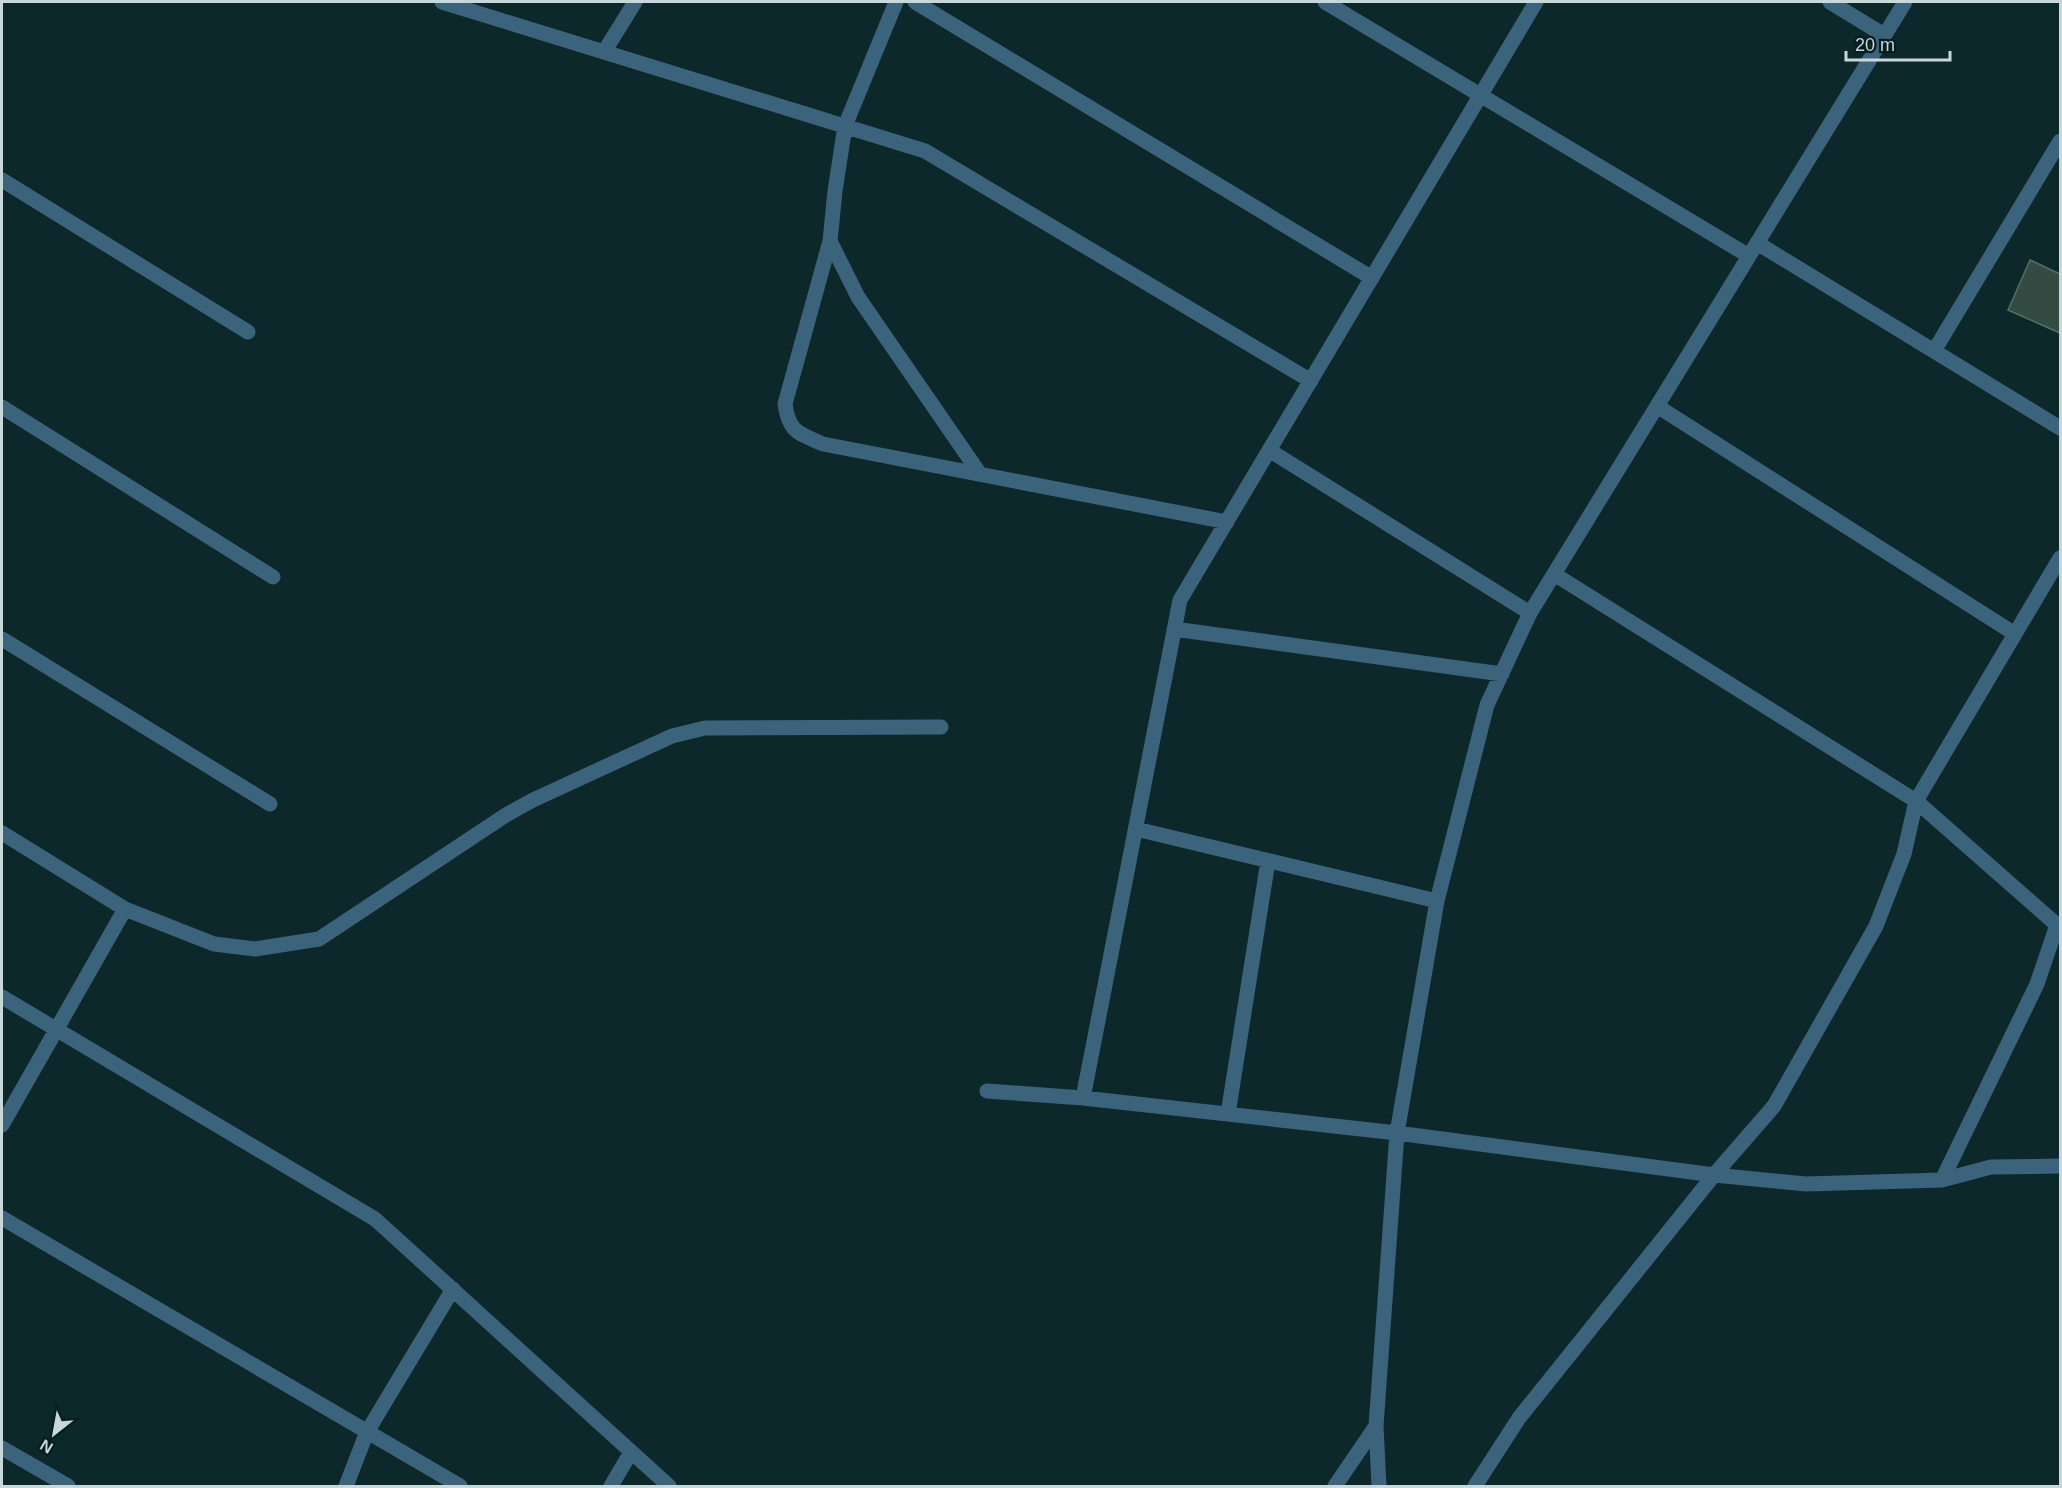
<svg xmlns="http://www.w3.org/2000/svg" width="2062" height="1488" viewBox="0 0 2062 1488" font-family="Arial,sans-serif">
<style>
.building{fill:#334b43;stroke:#556f66;stroke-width:1.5}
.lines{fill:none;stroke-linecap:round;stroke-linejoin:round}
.minor{stroke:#3c637c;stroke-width:15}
</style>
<rect width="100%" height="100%" fill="#0d282b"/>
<!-- building -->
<path class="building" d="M2030 260 2060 274V333L2008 310Z"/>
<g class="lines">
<!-- minor -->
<path class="minor" d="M442 2 925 151 1311 381
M896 2 845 126 835 191 830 241 858 297 980 474
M915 2 1372 278
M1325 2 1749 256
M1830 2 1884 35
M604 52 635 2
M2 180 248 332
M830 241 785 404C789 433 799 433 823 444L1227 522
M1757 243 2060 428
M1934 351 2060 141
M1657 406 2015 634
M2 407 273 577
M1269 450 1530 613
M1554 574 1916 801 2057 925 2037 984 1942 1180
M1174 629 1502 674
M2 639 270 804
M1136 829 1437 901
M2 833 125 909 214 944 255 949 319 939 506 815 533 800 672 736 705 728 941 727
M2 997 375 1219 669 1486
M987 1091 1083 1098 1397 1133 1714 1175 1806 1184 1942 1180 1991 1167 2060 1166
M1083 1098 1180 600 1536 2
M1228 1114 1268 861
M2 1125 125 909
M2 1218 460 1486
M2 1448 68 1486
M346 1486 367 1432 453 1289
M611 1486 631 1452
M1335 1486 1376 1426
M1379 1486 1376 1426 1397 1133 1437 901 1487 705 1530 613 1905 2
M1475 1486 1519 1418 1714 1175 1774 1106 1876 926 1904 854 1916 801 2060 558"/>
</g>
<!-- border -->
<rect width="2062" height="1488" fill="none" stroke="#c8d7d9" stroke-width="6"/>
<!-- north arrow -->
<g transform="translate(54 1434) rotate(211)" stroke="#041e21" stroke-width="4.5" paint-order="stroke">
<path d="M0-4.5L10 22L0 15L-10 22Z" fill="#c8d7d9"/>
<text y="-9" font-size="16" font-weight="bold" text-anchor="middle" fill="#c8d7d9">N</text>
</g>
<!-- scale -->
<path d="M1846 51v9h104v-9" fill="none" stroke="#c8d7d9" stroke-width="3"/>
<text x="1855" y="51" font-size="18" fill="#c8d7d9" stroke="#041e21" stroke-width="4.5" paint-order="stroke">20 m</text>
</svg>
